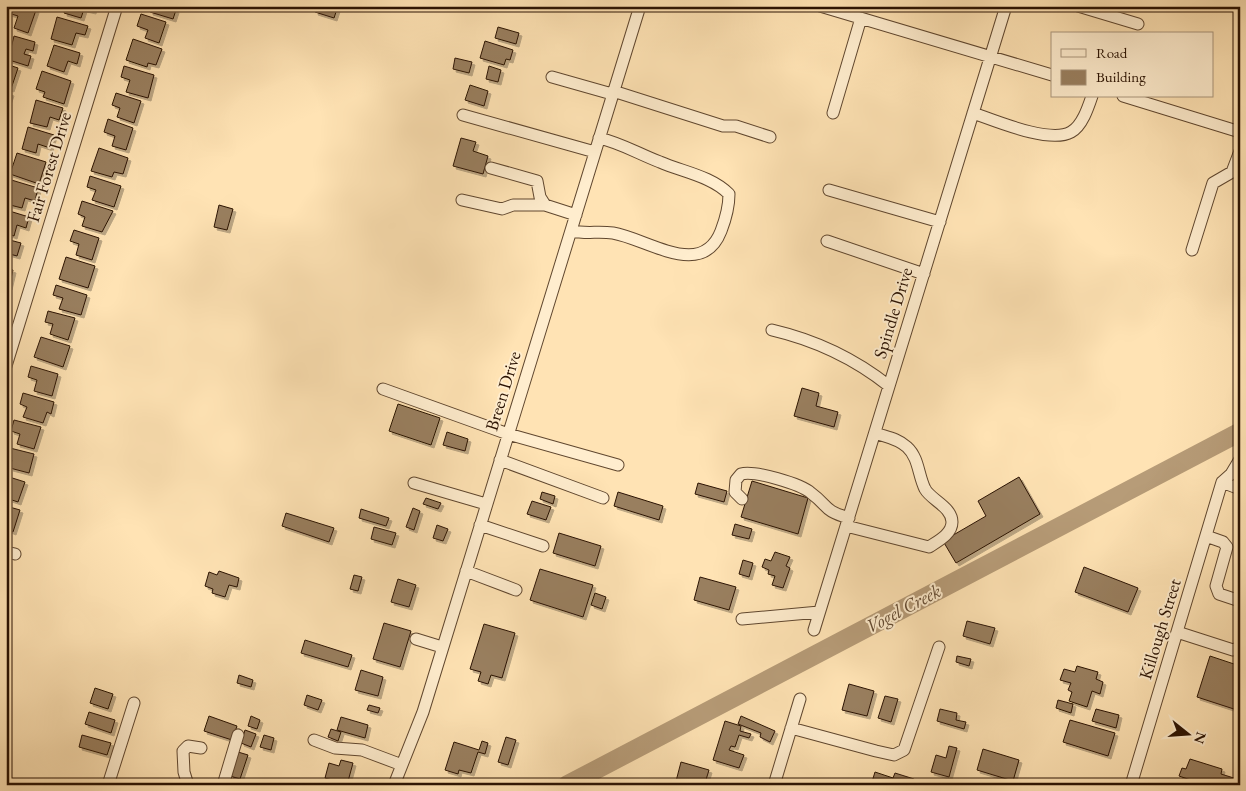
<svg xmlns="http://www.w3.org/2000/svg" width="1246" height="791" viewBox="0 0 1246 791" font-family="'EB Garamond',serif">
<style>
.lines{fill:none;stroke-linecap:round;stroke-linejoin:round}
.river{stroke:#b79c78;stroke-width:19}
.building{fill:#997f5f;stroke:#2b1303;filter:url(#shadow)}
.minor-casing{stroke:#60472f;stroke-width:13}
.minor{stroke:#ffedce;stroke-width:11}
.labels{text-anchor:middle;stroke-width:4;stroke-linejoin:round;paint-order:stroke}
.street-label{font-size:18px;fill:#2b1303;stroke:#ffedce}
.water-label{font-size:19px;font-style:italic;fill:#634a32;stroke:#ffedce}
</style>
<defs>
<filter id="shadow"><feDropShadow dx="3" dy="3" stdDeviation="0" flood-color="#0004"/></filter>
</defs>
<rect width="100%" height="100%" fill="#ffe3b4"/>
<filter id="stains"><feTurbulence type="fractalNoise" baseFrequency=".004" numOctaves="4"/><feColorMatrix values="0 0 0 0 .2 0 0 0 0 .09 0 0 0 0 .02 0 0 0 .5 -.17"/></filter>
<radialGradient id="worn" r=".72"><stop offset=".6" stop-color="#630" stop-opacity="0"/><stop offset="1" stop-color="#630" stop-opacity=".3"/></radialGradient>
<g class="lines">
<!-- river -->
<path class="river" d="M567 785 1240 432"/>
</g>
<!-- building -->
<path class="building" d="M10 6H24L36 10 28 33 14 28 18 16 8 13Z
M66 6H94L93 11 84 9 81 18 64 13Z
M151 6H171L170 8 176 10 173 19 150 12Z
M317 6H338L334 18 315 12Z
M141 14 166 22 159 43 145 38 148 30 137 26Z
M57 17 88 26 85 35 76 33 72 45 51 39Z
M498 27 519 33 516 44 495 38Z
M14 36 35 42 33 51 26 49 24 54 31 56 28 66 6 59V47L11 48Z
M133 39 162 49 156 65 148 63 147 67 126 60Z
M485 41 513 50 510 60 506 59 504 65 480 58Z
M54 45 80 53 77 64 68 61 64 72 47 66Z
M455 58 472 62 469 73 453 69Z
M6 64 18 68 11 89 6 87Z
M124 66 154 75 148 98 126 92 130 80 121 77Z
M489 66 501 70 498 82 486 79Z
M42 71 71 81 64 104 43 97 45 92 36 89Z
M470 85 488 91 484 106 465 100Z
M6 91 11 93 6 108Z
M116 93 141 101 134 123 117 117 120 108 112 105Z
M36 100 63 108 59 120 50 117 47 127 30 123Z
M108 119 133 128 126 150 112 146 115 136 104 132Z
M28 127 54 135 50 148 38 144 36 153 22 149Z
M461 138 476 142 473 151 488 156 483 174 453 166Z
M99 148 128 158 123 174 114 172 112 177 91 171Z
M17 153 46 162 39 184 10 174Z
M90 176 121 186 114 207 92 200 96 190 87 187Z
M8 179 38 188 35 201 25 198 22 208 6 204Z
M82 201 113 211 102 232 82 226 85 217 78 214Z
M219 205 233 209 227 230 214 227Z
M6 210 29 217 26 228 17 225 14 236 6 233Z
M74 230 99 238 92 260 76 255 79 244 70 241Z
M6 239 21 243 17 256 6 253Z
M66 257 95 266 88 288 59 279Z
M6 268 13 270 9 287 6 286Z
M56 285 87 295 81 315 59 309 63 298 53 295Z
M48 311 75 318 68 340 50 334 53 324 45 322Z
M41 337 70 346 63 367 34 357Z
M31 366 58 374 52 396 34 391 37 380 28 377Z
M802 388 819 393 816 406 838 412 834 427 794 416Z
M23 393 54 402 51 414 47 412 43 423 23 417 27 407 20 404Z
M398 404 440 418 431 445 389 431Z
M14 420 41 427 34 449 17 444 20 434 11 431Z
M447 432 468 439 465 451 443 445Z
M6 447 34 454 29 473 10 468 12 460 6 458Z
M6 476 25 482 18 502 6 498Z
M1019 477 1040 514 956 563 943 541 986 516 978 501Z
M752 481 808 498 798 534 741 517Z
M698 483 727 491 724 502 695 494Z
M542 492 555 496 553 504 540 499Z
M618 492 663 506 659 520 614 506Z
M426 498 441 503 438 509 423 504Z
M532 501 551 507 546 520 527 514Z
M6 506 20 510 13 532 6 529Z
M413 508 420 511 414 530 406 527Z
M361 509 389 518 386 526 359 518Z
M286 513 334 528 329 542 282 526Z
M735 524 752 529 749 539 732 535Z
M437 525 448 529 443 541 433 538Z
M374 527 396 533 392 545 371 539Z
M559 533 601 546 595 566 553 553Z
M775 552 790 557 786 566 790 568 783 588 772 585 775 576 768 574 769 570 762 567 765 559 771 561Z
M743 560 753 563 749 577 739 574Z
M1084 567 1138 588 1128 612 1075 592Z
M540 569 593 585 583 617 530 600Z
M219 571 239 578 237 587 229 585 225 597 212 593 213 589 205 586 209 572 217 575Z
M354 575 362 577 358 591 350 589Z
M700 577 736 587 729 610 694 600Z
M398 579 416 585 409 607 391 602Z
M595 593 606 597 602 609 591 605Z
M967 621 995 628 990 644 963 636Z
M384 623 411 631 400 667 373 659Z
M484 624 515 633 502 678 491 675 488 684 478 681 481 672 470 669Z
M305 640 352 655 348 667 301 653Z
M957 656 971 659 969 666 956 662Z
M1210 656 1240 666V711L1197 697Z
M1077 666 1098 672 1096 679 1103 682 1100 694 1092 691 1087 707 1069 701 1072 692 1068 690 1071 683 1060 680 1064 669 1075 672Z
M361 670 383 677 378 696 355 690Z
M239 675 253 680 251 687 237 683Z
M849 684 874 691 867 716 842 710Z
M95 688 113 694 108 709 90 703Z
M307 695 322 700 318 710 304 705Z
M885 696 898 699 891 722 878 718Z
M1058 700 1073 704 1071 713 1056 708Z
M369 705 380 708 378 713 367 710Z
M940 709 957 713 956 720 966 722 964 729 937 721Z
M1096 709 1119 715 1116 728 1092 721Z
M89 712 115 720 111 733 85 724Z
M209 716 237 726 232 740 204 731Z
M251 716 260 720 257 729 248 726Z
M741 716 775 731 770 742 760 737 761 733 738 724Z
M341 717 368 725 365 738 337 730Z
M1070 720 1115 733 1108 756 1063 742Z
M725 721 741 726 740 731 751 734 749 738 739 735 735 747 731 746 729 750 744 755 739 768 713 760Z
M331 729 341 732 338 741 328 737Z
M245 730 256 734 251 747 241 743Z
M82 735 111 743 107 755 79 747Z
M264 735 274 738 271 750 260 747Z
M506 737 516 740 508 765 498 762Z
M482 741 488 743 485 754 478 752 471 773 459 770 458 774 445 770 454 742 479 750Z
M949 746 957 748 949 777 931 772 936 755 946 758Z
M983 749 1019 760 1013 781 977 770Z
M238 752 248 755 240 779 230 776Z
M1190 759 1222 769 1221 774 1237 779 1235 785H1205L1179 776 1182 768 1186 769Z
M341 760 353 763 347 785H331L332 780 325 778 329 763 339 766Z
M681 762 709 770 705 783 712 785H675Z
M875 772 893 778 895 773 914 779 912 785H871Z"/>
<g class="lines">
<!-- minor casing -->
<g class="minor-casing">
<path id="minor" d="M820 6 1052 75
M1078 6 1138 24
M552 77 612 94
M613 91 723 126H736L770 137
M1123 96 1240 132
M833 113 861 18
M973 113C996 121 1050 144 1071 132 1082 126 1088 108 1092 96
M463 115 595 152
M491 168 537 181 540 197 545 205 576 215
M829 190 940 222
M462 200 502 209 513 205H545
M571 231C587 234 598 231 613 233 648 239 702 280 721 231 726 218 729 208 729 194 711 176 683 172 660 162 639 154 621 143 599 138
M827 241 924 274
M1192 250 1213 183 1232 172 1240 151
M772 330C815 340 855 359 889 386
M6 366 117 6
M383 389 508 434 618 465
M500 460 603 498
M1222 482 1231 474 1240 459
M1222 482 1240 489
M414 483 486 504
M742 499 735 492 736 480 741 474C754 470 801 484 811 493 830 507 822 510 849 518
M480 525 543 546
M846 526 929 547C938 541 952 534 952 522 952 507 931 500 925 489 918 475 919 458 907 447 897 438 886 437 875 433
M1206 536 1223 542 1227 547 1216 586 1219 594 1240 601
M6 552 15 554
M466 571 516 590
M742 619 819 612
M814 630 1006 6
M1177 632 1233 650 1240 647
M416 639 442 647
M791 728 876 751 894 755 904 750 939 647
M314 740 335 748 362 750 402 765
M108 785 134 703
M188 785 184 772 183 751 188 746 201 748
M223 785 238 735
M394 785 423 712 640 6
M774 785 800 699
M1131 785 1222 482"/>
</g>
<!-- minor -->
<use href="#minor" class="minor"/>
</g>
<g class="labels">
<!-- street labels -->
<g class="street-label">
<text transform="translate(49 167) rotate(-73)" y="6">Fair Forest Drive</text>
<text transform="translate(893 313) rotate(-73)" y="6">Spindle Drive</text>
<text transform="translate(503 391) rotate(-73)" y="6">Breen Drive</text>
<text transform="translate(1160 629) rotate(-73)" y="6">Killough Street</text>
</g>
<!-- water labels -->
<g class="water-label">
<text transform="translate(903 608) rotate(-28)" y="7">Vogel Creek</text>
</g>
</g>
<!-- margin -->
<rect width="1246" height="791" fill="none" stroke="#ffe3b4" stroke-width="25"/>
<rect x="8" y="8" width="1231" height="776" fill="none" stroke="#2b1303" stroke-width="2.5"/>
<rect x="12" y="12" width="1221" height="766" fill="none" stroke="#2b1303"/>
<!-- legend -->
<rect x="1051" y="32" width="162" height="65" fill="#ffedce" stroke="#aa967d"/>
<rect x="1061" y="49" width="25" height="8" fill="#ffedce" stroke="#aa967d"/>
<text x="1096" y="58" font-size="15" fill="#2b1303">Road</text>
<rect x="1061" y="70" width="25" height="15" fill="#997f5f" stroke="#aa967d"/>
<text x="1096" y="82" font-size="15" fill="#2b1303">Building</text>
<!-- north arrow -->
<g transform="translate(1188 734) rotate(107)" stroke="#ffedce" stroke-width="4" paint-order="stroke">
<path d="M0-4L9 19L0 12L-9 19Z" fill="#2b1303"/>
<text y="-8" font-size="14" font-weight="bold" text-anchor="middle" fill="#2b1303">N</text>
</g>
<rect width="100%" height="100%" filter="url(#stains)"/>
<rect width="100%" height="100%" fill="url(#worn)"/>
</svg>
